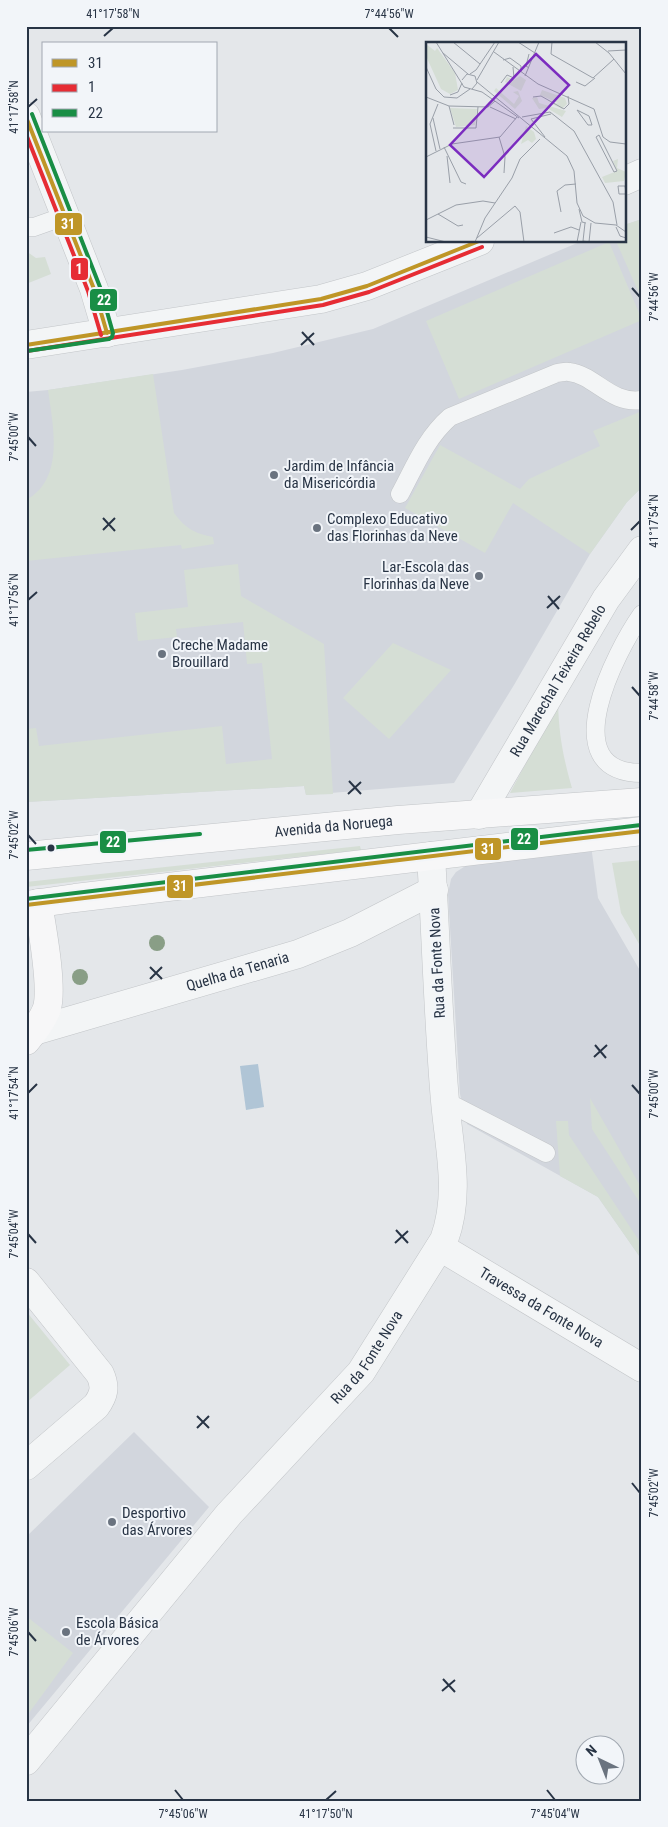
<svg xmlns="http://www.w3.org/2000/svg" width="668" height="1827" viewBox="0 0 668 1827" font-family="'Roboto Condensed',sans-serif">
<style>
.built{fill:#d2d6dd}
.green{fill:#d5ded5}
.water{fill:#b0c5d6}
.lines{fill:none;stroke-linecap:round;stroke-linejoin:round}
.lane-casing{stroke:#c2c5c8;stroke-width:19}
.street-casing{stroke:#c2c5c8;stroke-width:29}
.secondary-casing{stroke:#c2c5c8;stroke-width:29}
.lane{stroke:#f3f5f6;stroke-width:18}
.street{stroke:#f3f5f6;stroke-width:28}
.secondary{stroke:#f7f7f8;stroke-width:28}
.bus-1-casing{stroke:#f2f5f9;stroke-width:8}
.bus-2-casing{stroke:#f2f5f9;stroke-width:8}
.bus-3-casing{stroke:#f2f5f9;stroke-width:8}
.bus-1{stroke:#bf9627;stroke-width:4}
.bus-2{stroke:#e62c34;stroke-width:4}
.bus-3{stroke:#198e45;stroke-width:4}
.tree{fill:#899e86}
.ticks{fill:none;stroke:#283445;stroke-width:2}
.poi-dot{fill:#6a737f;stroke:#f2f5f9;stroke-width:2}
.bus-dot{fill:#283445;stroke:#f2f5f9;stroke-width:2}
.labels{text-anchor:middle;stroke-width:4;stroke-linejoin:round;paint-order:stroke}
.poi-label{font-size:15px;fill:#283445;stroke:#f2f5f9;text-anchor:start}
.street-label{font-size:15px;fill:#283445;stroke:#f2f5f9}
.inset-road{fill:none;stroke:#999fa8;stroke-width:1}
.view{fill:#7b2cbf;fill-opacity:0.15;stroke:#7b2cbf;stroke-width:2.5}
.inset-edge{fill:none;stroke:#283445;stroke-width:2.5}
.line-badge{stroke:#f2f5f9;stroke-width:2}
.badge-label{font-size:14px;text-anchor:middle;font-weight:bold;fill:#fff}
.neatline{fill:none;stroke:#283445;stroke-width:2}
.ticks-label{font-size:12px;text-anchor:middle;fill:#283445}
</style>
<rect width="100%" height="100%" fill="#e4e7ea"/>
<!-- built -->
<path class="built" d="M642 219V487L627 502 590 554 514 685 454 783 306 795 304 786 26 802V392L48 390 182 370 273 353 373 329 582 241H624V225Z
M591 845 598 898 642 974V1260L598 1197 467 1124 460 1094 448 894 451 879 456 872 467 865Z
M134 1432 209 1507 26 1727V1537Z"/>
<!-- green -->
<path class="green" d="M642 219V300L616 241H624V225Z
M609 242 642 320 459 399 426 321Z
M26 251 36 258 45 257 51 274 26 284Z
M153 374 174 513C186 529 194 533 213 537L214 544 182 549 181 545 26 561V500C65 479 53 426 48 390Z
M642 411V487L627 502 590 554 513 503 485 553 405 508 440 445 520 489 529 479 600 446 593 431Z
M238 564 241 596 324 644 333 794 306 795 304 786 26 802V729L36 728 39 746 222 726 226 764 272 759 262 663 247 664 243 622 176 629 177 637 138 641 135 613 188 607 184 570Z
M393 643 451 670 389 739 343 698Z
M558 703C559 735 563 757 572 788L510 793Z
M360 846 361 850 26 887V882Z
M642 860V949L621 913 612 863Z
M590 1098 642 1189V1206L592 1129Z
M556 1121H568L569 1135 642 1245V1260L598 1197 560 1176Z
M26 1311 70 1365 26 1403Z
M26 1616 73 1653 26 1717Z"/>
<!-- water -->
<path class="water" d="M258 1064 264 1107 246 1110 240 1066Z"/>
<g class="lines">
<!-- lane casing -->
<g class="lane-casing">
<path id="lane" d="M26 227H34L65 216
M400 494C415 466 426 438 450 417L557 373C560 373 565 371 569 372 595 375 611 405 642 400
M642 614C616 651 552 773 642 773
M445 1101 546 1153"/>
</g>
<!-- street casing -->
<g class="street-casing">
<g id="street">
<path d="M26 116 94 289 107 333"/>
<path d="M624 181 642 173"/>
<path d="M26 345 321 299 367 286 480 241"/>
<path id="s1" d="M479 815 606 599 642 550"/>
<path id="s2" d="M34 1031 298 954 350 933 434 890"/>
<path id="s3" d="M440 1247 642 1368"/>
<path d="M26 1282 100 1374C106 1387 104 1395 96 1406L26 1466"/>
<path id="s4" d="M26 1761 229 1514 361 1372 444 1240C461 1194 449 1148 445 1101 438 1020 436 937 431 856"/>
</g>
</g>
<!-- secondary casing -->
<g class="secondary-casing">
<g id="secondary">
<path id="s5" d="M26 856 398 820 642 802"/>
<path d="M26 905 75 898 642 831"/>
<path d="M26 1041C34 1031 43 1020 47 1008 53 986 42 928 38 903"/>
</g>
</g>
<!-- lane -->
<use href="#lane" class="lane"/>
<!-- street -->
<use href="#street" class="street"/>
<!-- secondary -->
<use href="#secondary" class="secondary"/>
<!-- bus-1 casing -->
<g class="bus-1-casing">
<path id="bus-1" d="M26 117 94 289 107 333
M26 345 321 299 367 286 479 241
M26 905 642 831"/>
</g>
<!-- bus-2 casing -->
<g class="bus-2-casing">
<path id="bus-2" d="M26 134 88 291 101 335
M27 351 323 305 369 292 482 247"/>
</g>
<!-- bus-3 casing -->
<g class="bus-3-casing">
<path id="bus-3" d="M27 351 109 339 112 337 113 333 100 287 32 114
M26 850 200 834
M26 899 641 825"/>
</g>
<!-- bus-1 -->
<use href="#bus-1" class="bus-1"/>
<!-- bus-2 -->
<use href="#bus-2" class="bus-2"/>
<!-- bus-3 -->
<use href="#bus-3" class="bus-3"/>
</g>
<!-- trees -->
<g class="tree">
<circle cx="157" cy="943" r="8"/>
<circle cx="80" cy="977" r="8"/>
</g>
<!-- ticks -->
<path class="ticks" d="M389 28 398 37M104 36 113 28M28 107 37 99M632 288 640 297M302 332 314 345M301 345 314 333M28 437 36 446M103 518 115 531M103 530 115 518M631 530 640 521M548 596 559 609M28 600 37 592M547 608 560 596M632 687 640 696M349 781 361 794M348 794 361 782M28 835 36 844M150 967 162 979M150 979 162 967M595 1045 606 1058M594 1057 607 1045M632 1085 640 1094M28 1093 37 1084M396 1230 408 1243M28 1234 36 1243M395 1243 408 1231M197 1416 209 1428M197 1428 209 1416M632 1483 640 1493M28 1632 36 1641M443 1679 455 1692M442 1691 455 1680M175 1790 183 1800M547 1790 555 1800M326 1800 336 1791"/>
<!-- markers -->
<g class="poi-dot">
<circle cx="274" cy="475" r="5"/>
<circle cx="317" cy="528" r="5"/>
<circle cx="479" cy="576" r="5"/>
<circle cx="162" cy="654" r="5"/>
<circle cx="112" cy="1522" r="5"/>
<circle cx="66" cy="1632" r="5"/>
</g>
<circle class="bus-dot" cx="51" cy="848" r="4.5"/>
<g class="labels">
<!-- poi labels -->
<g class="poi-label">
<text x="284" y="471">Jardim de Infância<tspan x="284" dy="17">da Misericórdia</tspan></text>
<text x="327" y="524">Complexo Educativo<tspan x="327" dy="17">das Florinhas da Neve</tspan></text>
<text x="469" y="572" text-anchor="end">Lar-Escola das<tspan x="469" dy="17">Florinhas da Neve</tspan></text>
<text x="172" y="650">Creche Madame<tspan x="172" dy="17">Brouillard</tspan></text>
<text x="122" y="1518">Desportivo<tspan x="122" dy="17">das Árvores</tspan></text>
<text x="76" y="1628">Escola Básica<tspan x="76" dy="17">de Árvores</tspan></text>
</g>
<!-- street labels -->
<g class="street-label">
<text dy="5" stroke="none"><textPath href="#s1" startOffset="156">Rua Marechal Teixeira Rebelo</textPath></text>
<text dy="5" stroke="none"><textPath href="#s5" startOffset="309">Avenida da Noruega</textPath></text>
<text transform="translate(437 963) rotate(-93)" y="5">Rua da Fonte Nova</text>
<text dy="5" stroke="none"><textPath href="#s2" startOffset="212">Quelha da Tenaria</textPath></text>
<text dy="5" stroke="none"><textPath href="#s3" startOffset="118">Travessa da Fonte Nova</textPath></text>
<text dy="5" stroke="none"><textPath href="#s4" startOffset="529">Rua da Fonte Nova</textPath></text>
</g>
</g>
<!-- overview -->
<g transform="translate(426 42)">
<rect width="200" height="200" fill="#e4e7ea"/>
<path d="M0 2 9 9 11 6 29 31 32 48 24 52 15 47 0 14ZM94 34 100 38 95 49 79 40 81 35 88 38ZM70 46 88 62 93 54 87 50 92 49 96 59 89 67 68 49ZM116 48 139 56 141 62 136 67 126 62 132 61 114 53ZM111 55 113 61 140 69 136 75 121 66 113 67 106 56ZM24 66 51 67 49 83 30 85ZM100 84 108 90 110 97 106 101 102 98 95 102ZM192 117 191 126 200 130 198 139 179 141 176 135 191 129 187 119Z" fill="#d5ded5"/>
<path class="inset-road" d="M10 0 38 45 56 50 93 76M27 0 54 22M92 0 109 11M126 0 125 12 167 36 188 17M169 0 183 11 200 32M182 9 200 8M68 10 112 42 168 67 177 95 184 100 200 102M17 11 42 32M77 18 84 16 95 24V30M0 25 10 47 18 55 31 56 44 47M103 26 100 24 103 12M44 32 50 28 69 0M99 34 113 0M36 38 41 32 49 34 51 41 46 47M51 38 73 0M51 40 141 114 148 129 151 161 157 174 169 181 190 183 200 190M150 40 159 44 169 36M75 41 81 33 88 36 87 25M24 53 32 50 36 41M0 55 23 64 62 65 69 59M107 55 115 54 138 67 143 62 142 54M23 64 28 83M64 65 90 77M151 68 163 74 166 83H162ZM96 75 124 70 148 89 187 160 191 183M7 76 14 107M27 86H50L52 65M173 93 191 129 188 130 170 95ZM73 95 79 115 78 131M119 95 105 77 125 72M18 105 35 140 40 142M10 109 4 82 12 62M21 114 24 141M0 115 26 102 74 95 91 75M200 150 199 144H192L193 152H200M153 167 156 180 160 181M135 170 131 149 139 143 150 142M12 172 32 184 37 183M0 178 30 163 57 159 69 161M159 181 157 199 163 200 165 181M190 185 194 194 200 196M128 191 145 185 153 188M0 195 20 200M51 196 89 164 94 170 98 200M49 200 59 176 86 136 94 117 114 97M151 200 155 180"/>
<path class="view" d="M110 12 143 43 58 135 24 103Z"/>
<rect width="200" height="200" class="inset-edge"/>
</g>
<g class="line-badge">
<rect x="54" y="212" width="29" height="24" rx="5" fill="#bf9627"/>
<rect x="70" y="257" width="19" height="24" rx="5" fill="#e62c34"/>
<rect x="89" y="288" width="29" height="24" rx="5" fill="#198e45"/>
<rect x="510" y="827" width="29" height="24" rx="5" fill="#198e45"/>
<rect x="99" y="830" width="28" height="24" rx="5" fill="#198e45"/>
<rect x="474" y="837" width="28" height="24" rx="5" fill="#bf9627"/>
<rect x="166" y="874" width="28" height="25" rx="5" fill="#bf9627"/>
</g>
<g class="badge-label">
<text x="68" y="229">31</text>
<text x="79" y="274">1</text>
<text x="104" y="305">22</text>
<text x="524" y="844">22</text>
<text x="113" y="847">22</text>
<text x="488" y="854">31</text>
<text x="180" y="891">31</text>
</g>
<!-- border -->
<rect width="668" height="1827" fill="none" stroke="#f2f5f9" stroke-width="55"/>
<!-- legend -->
<rect x="42" y="42" width="175" height="90" fill="#f2f5f9" stroke="#a1a8b1"/>
<rect x="52" y="59" width="25" height="8" fill="#bf9627" stroke="#a1a8b1"/>
<text x="88" y="68" font-size="15" fill="#283445">31</text>
<rect x="52" y="84" width="25" height="8" fill="#e62c34" stroke="#a1a8b1"/>
<text x="88" y="92" font-size="15" fill="#283445">1</text>
<rect x="52" y="109" width="25" height="8" fill="#198e45" stroke="#a1a8b1"/>
<text x="88" y="118" font-size="15" fill="#283445">22</text>
<!-- north arrow -->
<g transform="translate(600 1760) rotate(317)"><circle r="24" fill="#f2f5f9" stroke="#a1a8b1"/>
<path d="M0-4L9 19L0 12L-9 19Z" fill="#6a737f"/>
<text y="-8" font-size="14" font-weight="bold" text-anchor="middle" fill="#283445">N</text>
</g>
<rect x="28" y="28" width="612" height="1772" class="neatline"/>
<g class="ticks-label">
<text x="113" y="18">41°17'58"N</text>
<text x="389" y="18">7°44'56"W</text>
<text transform="translate(14 107) rotate(-90)" y="4">41°17'58"N</text>
<text transform="translate(654 297) rotate(-90)" y="4">7°44'56"W</text>
<text transform="translate(14 437) rotate(-90)" y="4">7°45'00"W</text>
<text transform="translate(654 521) rotate(-90)" y="4">41°17'54"N</text>
<text transform="translate(14 600) rotate(-90)" y="4">41°17'56"N</text>
<text transform="translate(654 696) rotate(-90)" y="4">7°44'58"W</text>
<text transform="translate(14 835) rotate(-90)" y="4">7°45'02"W</text>
<text transform="translate(14 1093) rotate(-90)" y="4">41°17'54"N</text>
<text transform="translate(654 1094) rotate(-90)" y="4">7°45'00"W</text>
<text transform="translate(14 1234) rotate(-90)" y="4">7°45'04"W</text>
<text transform="translate(654 1493) rotate(-90)" y="4">7°45'02"W</text>
<text transform="translate(14 1632) rotate(-90)" y="4">7°45'06"W</text>
<text x="183" y="1818">7°45'06"W</text>
<text x="326" y="1818">41°17'50"N</text>
<text x="555" y="1818">7°45'04"W</text>
</g>
</svg>
